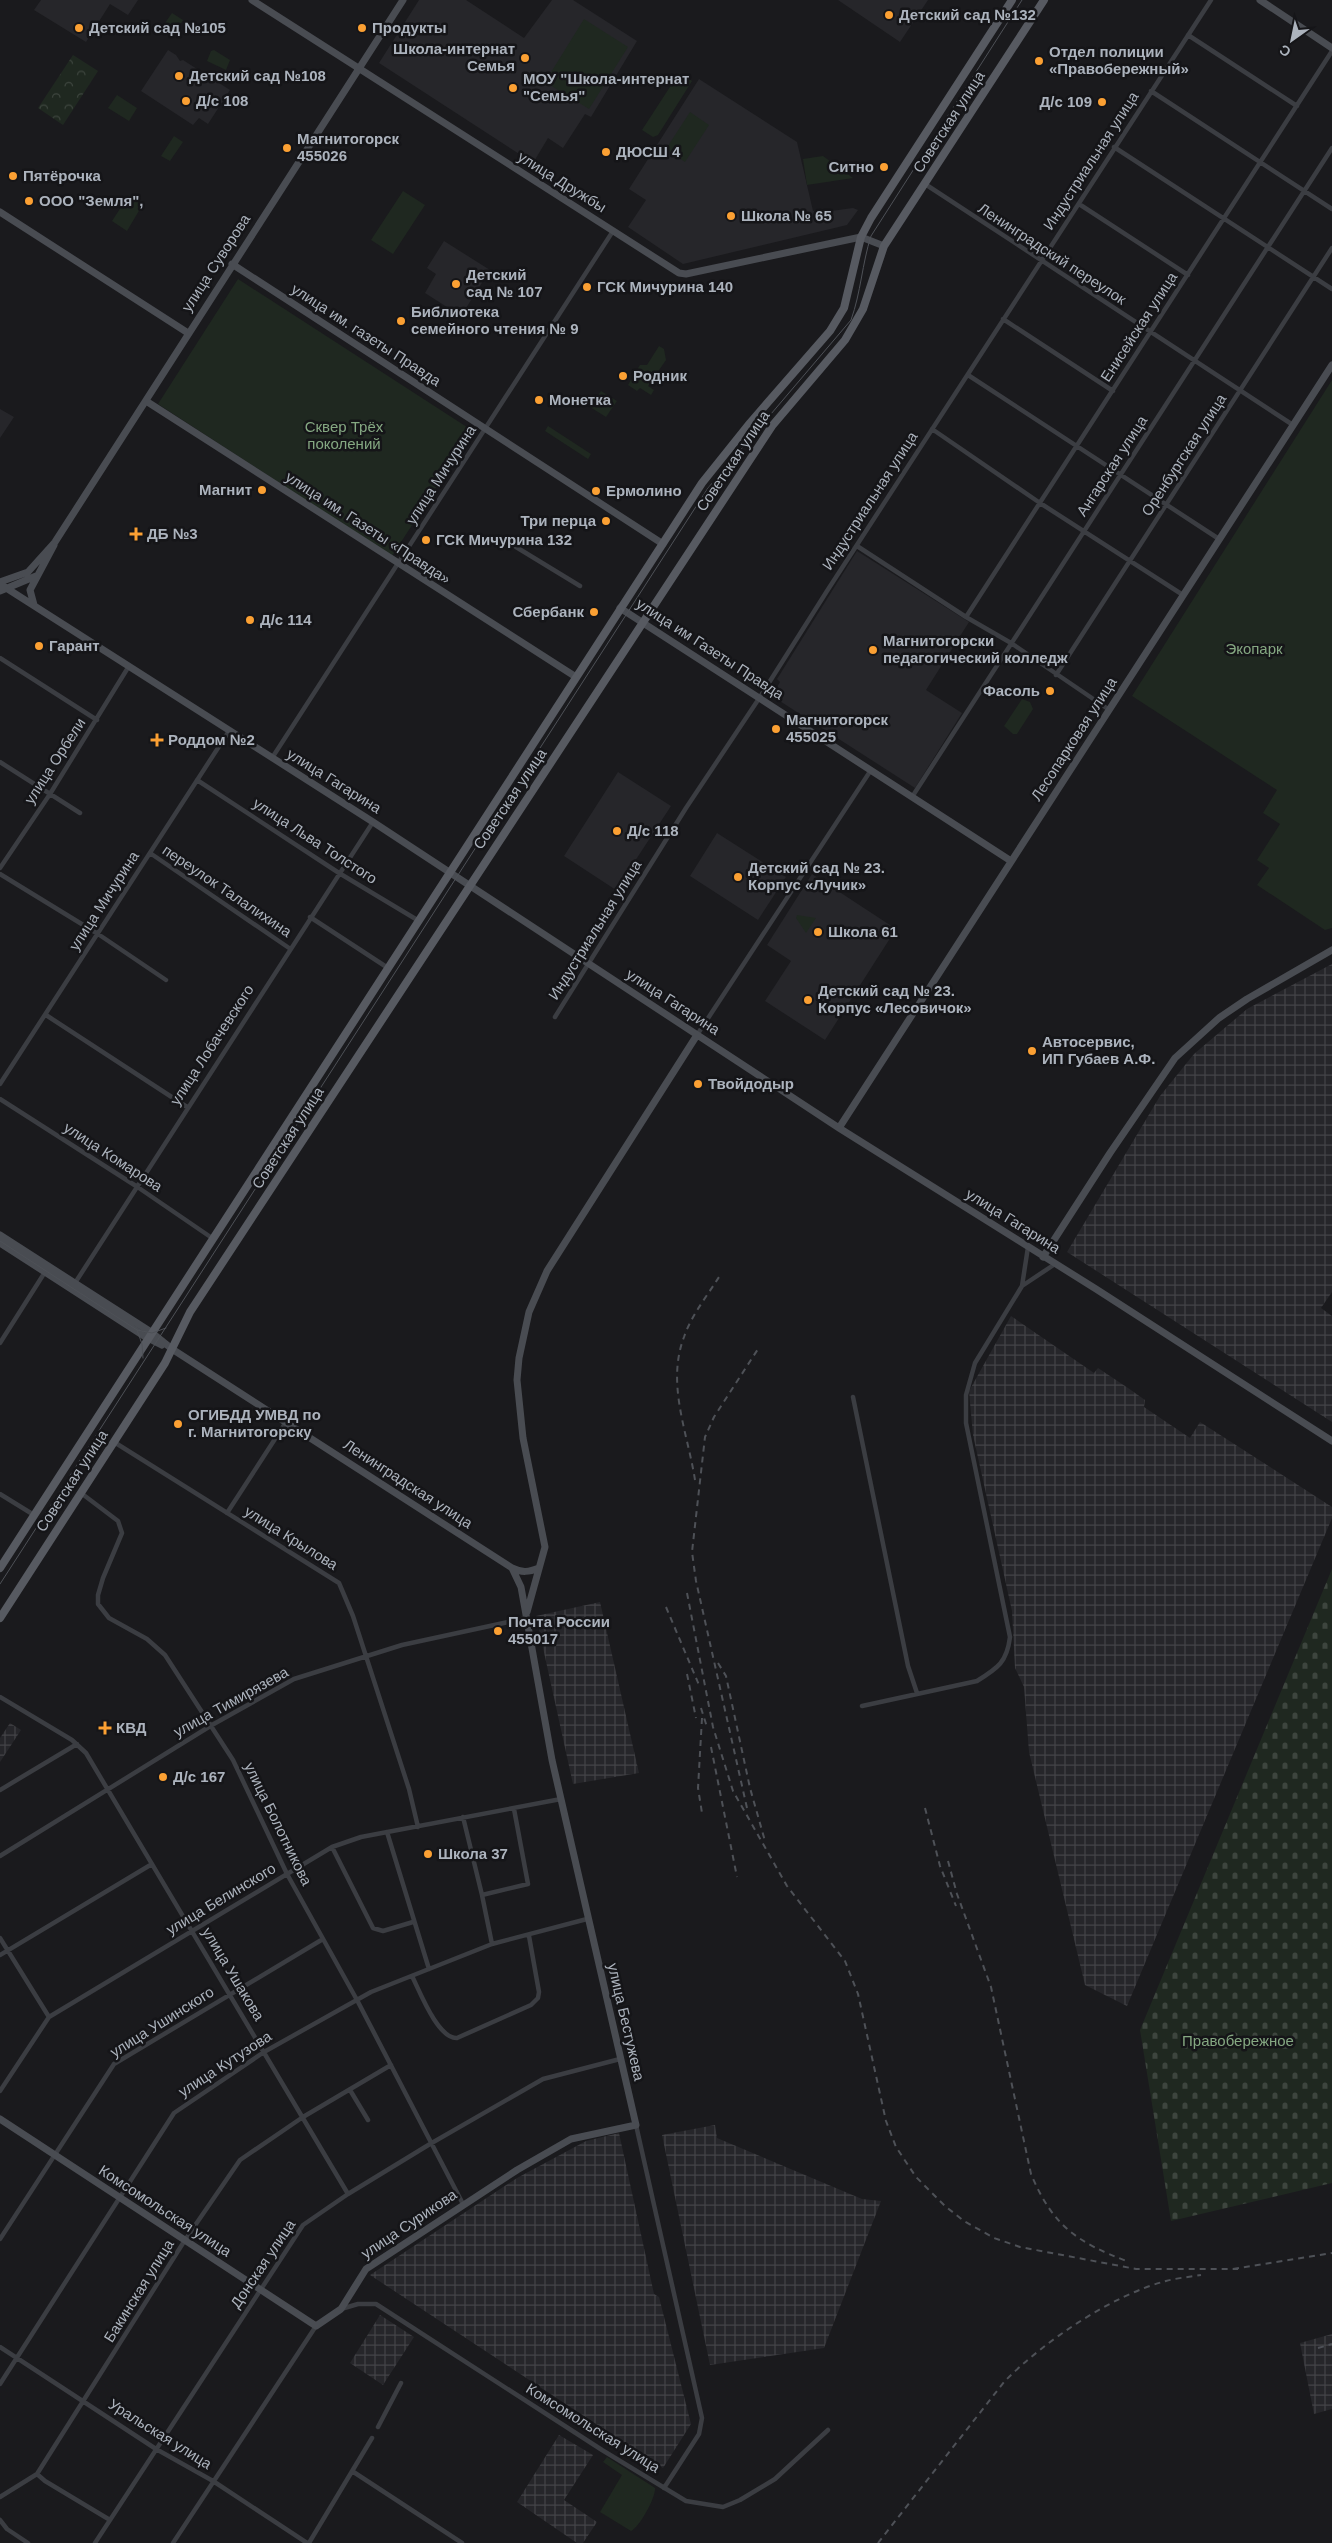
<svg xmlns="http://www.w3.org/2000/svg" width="1332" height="2543" viewBox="0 0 1332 2543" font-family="Helvetica,sans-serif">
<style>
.built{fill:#26262a}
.industrial{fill:url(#industrial-grid)}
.green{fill:#1f2820}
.forest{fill:url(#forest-crowns)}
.cemetery{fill:url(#cemetery-stones)}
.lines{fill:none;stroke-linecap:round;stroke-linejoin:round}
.street{stroke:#3b3d42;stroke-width:4.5}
.secondary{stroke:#494c52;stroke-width:7}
.primary{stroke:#575a61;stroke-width:8}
.tram{stroke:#4e5157;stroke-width:1}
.rail{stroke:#4e5157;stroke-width:2;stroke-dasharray:6 5;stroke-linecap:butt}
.poi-dot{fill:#fba033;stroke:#151518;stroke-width:2}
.labels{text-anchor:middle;stroke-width:5;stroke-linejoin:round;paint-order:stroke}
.poi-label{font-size:15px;font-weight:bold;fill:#acb3bd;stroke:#151518;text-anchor:start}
.street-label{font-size:15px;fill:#acb3bd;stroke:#151518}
.park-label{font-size:15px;fill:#85a882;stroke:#151518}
</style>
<defs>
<pattern id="industrial-grid" width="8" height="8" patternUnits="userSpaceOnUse" patternTransform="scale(1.25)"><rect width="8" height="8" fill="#26262a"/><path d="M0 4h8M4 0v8" fill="none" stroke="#434347"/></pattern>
<pattern id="forest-crowns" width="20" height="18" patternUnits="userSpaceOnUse" patternTransform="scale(1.25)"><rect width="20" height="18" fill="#1f2820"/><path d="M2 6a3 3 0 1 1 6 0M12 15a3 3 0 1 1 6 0" fill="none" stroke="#3d453e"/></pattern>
<pattern id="cemetery-stones" width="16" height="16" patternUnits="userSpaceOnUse" patternTransform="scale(1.25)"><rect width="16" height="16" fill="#1f2820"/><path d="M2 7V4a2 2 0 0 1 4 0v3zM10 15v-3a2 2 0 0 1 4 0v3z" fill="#3d453e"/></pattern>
</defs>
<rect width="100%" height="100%" fill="#1a1a1d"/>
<!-- built -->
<path class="built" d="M41 0H138L128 15 110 4 86 42 34 10Z
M419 0H466L524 38 552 0H573L637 41 591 117 585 114 563 148 548 138 533 163 379 63Z
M838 0H928L900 42Z
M168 50 176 55 180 61 183 60 230 90 208 124 199 118 193 125 141 91Z
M699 79 797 142 813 211 821 209 824 212 853 208 858 210 847 225 683 264 628 227 646 200 629 189Z
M444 241 490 270 461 316 425 293 436 274 427 268Z
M0 409 14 417 0 438Z
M857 551 969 622 926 690 962 713 915 788 772 696 780 682 777 679Z
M618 772 671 806 616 890 564 856Z
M717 833 786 877 758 920 690 876Z
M812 874 896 929 825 1040 765 1001 791 961 767 945Z"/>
<!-- industrial -->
<path class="industrial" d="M1332 964V1292L1321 1308 1332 1316V1422L1067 1252 1160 1096 1194 1054 1247 1009Z
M1011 1316 1094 1373 1098 1368 1128 1388 1145 1400 1144 1407 1190 1438 1200 1422 1332 1507V1518L1127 2006 1085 1985 1029 1752 1024 1687 1015 1668 1012 1611 973 1435 969 1391Z
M600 1602 639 1773 573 1784 536 1616Z
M10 1723 21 1730 0 1762V1738Z
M715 2125 717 2138 862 2199 881 2201 824 2348 710 2365 662 2135Z
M619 2133 654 2294 659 2297 691 2424 663 2468 370 2275 517 2178 586 2141Z
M380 2315 414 2337 383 2385 350 2363Z
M1332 2334V2409L1314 2414 1300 2343Z
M559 2435 593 2455 564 2500 597 2522 583 2543H577L517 2502Z"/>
<!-- green -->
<path class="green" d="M172 13 183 20 175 33 163 26Z
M584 19 628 47 589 109 545 82Z
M214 50 230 60 226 70 207 61 211 51Z
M679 73 692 81 658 135 653 137 642 130Z
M117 95 137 108 129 121 108 108Z
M690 112 709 125 685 162 666 149Z
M174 136 183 142 170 161 161 156Z
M823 156 853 178 807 185 803 159Z
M403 191 425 205 393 254 371 240Z
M129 195 143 204 127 231 112 221Z
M238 279 473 431 392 556 158 404Z
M659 346 664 349 666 360 648 386 654 390 651 395 640 388 637 391 628 385 640 365H647Z
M1332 380V928L1325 930 1257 885 1269 868 1257 860 1280 824 1263 813 1277 790 1132 696Z
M601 391 617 401 606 417 590 407Z
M548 426 591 454 588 459 545 431Z
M1022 699 1030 702 1033 709 1017 734H1013L1004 726Z
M797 915 816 918 806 933 796 918Z
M607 2457 655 2488C656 2497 640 2527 631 2531L600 2512 622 2475 603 2462Z"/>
<!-- forest -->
<path class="forest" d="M73 55 98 71 63 125 38 108Z"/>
<!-- cemetery -->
<path class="cemetery" d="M1332 1569V2183L1171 2221 1140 2030Z"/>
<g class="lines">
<!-- street -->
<path class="street" d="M1188 35 1297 106
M1151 91 1332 209
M1114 147 1332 289
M925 184 1293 425
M1079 204 1188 275
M1003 319 1113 391
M968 375 1219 539
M932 429 1040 503 1183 595
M857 546 966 617 1011 643 1108 709
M516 547 580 586
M966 617 1332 51
M0 658 97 720
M1056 675 1332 248
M272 758 613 231
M0 762 80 813
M197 780 339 873 419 921
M912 797 1332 148
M150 853 289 948
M0 868 50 794 129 666
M0 874 98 934 166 980
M310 917 388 968
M46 1015 187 1107
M555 1017 686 808 760 697 827 591 1211 0
M697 1035 871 770
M0 1084 229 731
M0 1099 136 1186 212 1238
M75 1283 373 822
M1022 1286 1028 1247
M0 1343 45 1272
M853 1397 908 1666 917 1693
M114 1442 339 1583 353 1616 409 1789 418 1827
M81 1493 118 1521 122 1533 103 1578 98 1595V1604L109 1618 147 1639 165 1655 233 1760 287 1874 357 2000 463 2204
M0 1494 34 1515
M227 1513 286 1422
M0 1697 72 1740 86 1753 348 2194
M862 1706 977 1681C998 1668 1007 1662 1010 1637L966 1423V1395L975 1363 1022 1286 1055 1264
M0 1790 77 1744
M463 1817 482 1895
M387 1832 429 1969
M332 1847 373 1928 383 1931 413 1922
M0 1856 212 1725 294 1679 402 1645 527 1618
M0 1938 49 2017
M492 1944 482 1895 528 1884 514 1809
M0 1955 152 1864
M412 1976C420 1992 438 2039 457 2038L531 2005 538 1998 539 1992 529 1936
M350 2090 368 2120
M0 2091 49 2017 332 1847 361 1837 561 1799
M636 2125 702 2418 699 2434 664 2488
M0 2239 114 2064 323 1939
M341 2309 358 2304H376L602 2450 686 2501 723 2507 740 2500 775 2479 828 2430
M0 2347 156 2449 213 2481 307 2543
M0 2384 174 2113 264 2052 371 1992 492 1944 587 1919
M378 2427 401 2383
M352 2471 462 2543
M37 2474 45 2481 110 2520
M0 2497 37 2474 185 2240 240 2160 303 2117 391 2065
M0 2520 7 2529 28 2543
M95 2543 303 2225 348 2194 430 2144 543 2079 620 2059
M173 2543 316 2326
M309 2543 372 2438"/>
<!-- secondary -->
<path class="secondary" d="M252 0 679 273 686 274 861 237 884 246
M1260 0 1332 48
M0 212 188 333
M232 264 663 544
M146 401 576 677
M0 582 28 572 55 542 403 0
M0 584 373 822 839 1128 1096 1289 1332 1441
M0 591 36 576
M34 605 30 590 54 545
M620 608 1011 861
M839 1128 1332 365
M0 1235 151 1332 172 1349 512 1568 521 1587 552 1760 636 2125 571 2139 517 2170 366 2269 341 2309 316 2326 0 2119
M0 1243 144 1336 162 1345
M1043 1257 1110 1153 1175 1058 1219 1018 1247 999 1332 950
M512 1568C522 1573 529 1572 539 1568
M527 1612 545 1547 523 1438 517 1380 519 1358 529 1312 547 1271 697 1035"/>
<!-- primary -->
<path class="primary" d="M0 1568 702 483 750 423 830 331 844 308 861 237 871 218 1012 0
M0 1618 165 1363 190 1312 772 426 845 340 863 309 884 246 1044 0"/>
<!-- tram -->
<path class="tram" d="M0 1241 137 1330 152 1333 166 1328
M137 1330 142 1344 143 1358
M0 1584 708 488 851 320C861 292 862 264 871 236L1022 0"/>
<!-- rail -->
<path class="rail" d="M695 1480C688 1434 666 1384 684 1337 691 1316 707 1296 719 1277
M687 1593 713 1727 733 1791 787 1886 845 1961 858 1994 886 2121 896 2147 916 2177 945 2206 964 2221 994 2238 1020 2247 1136 2269H1238
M666 1607 699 1685
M718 1663 726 1676 750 1788 765 1841
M687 1674 696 1718
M701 1708 707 1727
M702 1718 698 1788 702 1813
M711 1747 737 1877
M747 1808 696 1581 692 1552 705 1437 714 1417 758 1349
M925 1808 940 1866 956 1906
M948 1861 957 1894 991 1987 1031 2174C1053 2226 1076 2242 1129 2262
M1233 2269 1332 2253
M1318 2348 1332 2344
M878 2543 1004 2382C1043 2342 1112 2295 1166 2281 1177 2278 1189 2277 1201 2275"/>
</g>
<!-- markers -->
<g class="poi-dot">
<circle cx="889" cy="15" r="5"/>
<circle cx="79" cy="28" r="5"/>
<circle cx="362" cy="28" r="5"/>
<circle cx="525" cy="58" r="5"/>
<circle cx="1039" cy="61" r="5"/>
<circle cx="179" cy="76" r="5"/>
<circle cx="513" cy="88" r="5"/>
<circle cx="186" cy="101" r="5"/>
<circle cx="1102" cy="102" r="5"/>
<circle cx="287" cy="148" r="5"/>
<circle cx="606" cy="152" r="5"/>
<circle cx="884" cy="167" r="5"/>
<circle cx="13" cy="176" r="5"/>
<circle cx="29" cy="201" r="5"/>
<circle cx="731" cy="216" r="5"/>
<circle cx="456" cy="284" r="5"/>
<circle cx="587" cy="287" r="5"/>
<circle cx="401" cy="321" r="5"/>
<circle cx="623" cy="376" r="5"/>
<circle cx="539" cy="400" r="5"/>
<circle cx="262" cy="490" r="5"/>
<circle cx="596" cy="491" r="5"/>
<circle cx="606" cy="521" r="5"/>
<path d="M133.5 526.5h5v5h5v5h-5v5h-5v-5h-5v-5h5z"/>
<circle cx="426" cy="540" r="5"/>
<circle cx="594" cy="612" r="5"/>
<circle cx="250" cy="620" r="5"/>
<circle cx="39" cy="646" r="5"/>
<circle cx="873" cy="650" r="5"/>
<circle cx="1050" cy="691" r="5"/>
<circle cx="776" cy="729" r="5"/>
<path d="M154.5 732.5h5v5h5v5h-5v5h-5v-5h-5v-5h5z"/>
<circle cx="617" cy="831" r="5"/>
<circle cx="738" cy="877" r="5"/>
<circle cx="818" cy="932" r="5"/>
<circle cx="808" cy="1000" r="5"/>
<circle cx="1032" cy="1051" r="5"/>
<circle cx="698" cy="1084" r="5"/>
<circle cx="178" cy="1424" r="5"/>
<circle cx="498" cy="1631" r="5"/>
<path d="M102.5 1720.5h5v5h5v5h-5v5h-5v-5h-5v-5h5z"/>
<circle cx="163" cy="1777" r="5"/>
<circle cx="428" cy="1854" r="5"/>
</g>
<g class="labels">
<!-- poi labels -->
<g class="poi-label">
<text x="899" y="20">Детский сад №132</text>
<text x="89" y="33">Детский сад №105</text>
<text x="372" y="33">Продукты</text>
<text x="515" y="54" text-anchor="end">Школа-интернат<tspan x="515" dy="17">Семья</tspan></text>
<text x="1049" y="57">Отдел полиции<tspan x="1049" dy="17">«Правобережный»</tspan></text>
<text x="189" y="81">Детский сад №108</text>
<text x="523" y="84">МОУ "Школа-интернат<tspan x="523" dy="17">"Семья"</tspan></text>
<text x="196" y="106">Д/с 108</text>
<text x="1092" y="107" text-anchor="end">Д/с 109</text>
<text x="297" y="144">Магнитогорск<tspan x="297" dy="17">455026</tspan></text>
<text x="616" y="157">ДЮСШ 4</text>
<text x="874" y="172" text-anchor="end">Ситно</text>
<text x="23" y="181">Пятёрочка</text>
<text x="39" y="206">ООО "Земля",</text>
<text x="741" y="221">Школа № 65</text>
<text x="466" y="280">Детский<tspan x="466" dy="17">сад № 107</tspan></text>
<text x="597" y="292">ГСК Мичурина 140</text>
<text x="411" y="317">Библиотека<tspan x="411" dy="17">семейного чтения № 9</tspan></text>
<text x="633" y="381">Родник</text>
<text x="549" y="405">Монетка</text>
<text x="252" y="495" text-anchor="end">Магнит</text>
<text x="606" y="496">Ермолино</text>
<text x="596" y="526" text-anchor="end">Три перца</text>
<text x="147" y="539">ДБ №3</text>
<text x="436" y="545">ГСК Мичурина 132</text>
<text x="584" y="617" text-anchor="end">Сбербанк</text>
<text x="260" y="625">Д/с 114</text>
<text x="883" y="646">Магнитогорски<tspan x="883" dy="17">педагогический колледж</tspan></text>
<text x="49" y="651">Гарант</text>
<text x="1040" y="696" text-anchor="end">Фасоль</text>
<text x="786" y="725">Магнитогорск<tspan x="786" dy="17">455025</tspan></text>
<text x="168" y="745">Роддом №2</text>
<text x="627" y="836">Д/с 118</text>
<text x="748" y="873">Детский сад № 23.<tspan x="748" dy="17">Корпус «Лучик»</tspan></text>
<text x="828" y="937">Школа 61</text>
<text x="818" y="996">Детский сад № 23.<tspan x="818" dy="17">Корпус «Лесовичок»</tspan></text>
<text x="1042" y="1047">Автосервис,<tspan x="1042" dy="17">ИП Губаев А.Ф.</tspan></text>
<text x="708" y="1089">Твойдодыр</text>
<text x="188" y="1420">ОГИБДД УМВД по<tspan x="188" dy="17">г. Магнитогорску</tspan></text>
<text x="508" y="1627">Почта России<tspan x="508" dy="17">455017</tspan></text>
<text x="116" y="1733">КВД</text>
<text x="173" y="1782">Д/с 167</text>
<text x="438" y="1859">Школа 37</text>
</g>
<!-- street labels -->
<g class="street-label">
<text transform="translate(949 122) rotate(-57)" y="5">Советская улица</text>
<text transform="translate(1091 161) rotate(-57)" y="5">Индустриальная улица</text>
<text transform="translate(562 182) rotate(32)" y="5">улица Дружбы</text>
<text transform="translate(1052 254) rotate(33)" y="5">Ленинградский переулок</text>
<text transform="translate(216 263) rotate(-57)" y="5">улица Суворова</text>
<text transform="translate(1139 327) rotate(-57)" y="5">Енисейская улица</text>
<text transform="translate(366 335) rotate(33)" y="5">улица им. газеты Правда</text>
<text transform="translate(1184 455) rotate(-57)" y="5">Оренбургская улица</text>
<text transform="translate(733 461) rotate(-56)" y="5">Советская улица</text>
<text transform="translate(1112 466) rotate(-57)" y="5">Ангарская улица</text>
<text transform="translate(441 475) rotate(-57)" y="5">улица Мичурина</text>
<text transform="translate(870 501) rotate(-57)" y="5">Индустриальная улица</text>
<text transform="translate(368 528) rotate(33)" y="5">улица им. Газеты «Правда»</text>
<text transform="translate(710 649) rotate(33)" y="5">улица им Газеты Правда</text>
<text transform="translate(1074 739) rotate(-57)" y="5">Лесопарковая улица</text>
<text transform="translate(55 761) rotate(-57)" y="5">улица Орбели</text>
<text transform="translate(334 781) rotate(32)" y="5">улица Гагарина</text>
<text transform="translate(510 799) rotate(-56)" y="5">Советская улица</text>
<text transform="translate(315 841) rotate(33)" y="5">улица Льва Толстого</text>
<text transform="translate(227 891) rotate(34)" y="5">переулок Талалихина</text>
<text transform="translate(104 901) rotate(-57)" y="5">улица Мичурина</text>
<text transform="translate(595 930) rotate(-58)" y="5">Индустриальная улица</text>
<text transform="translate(673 1002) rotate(33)" y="5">улица Гагарина</text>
<text transform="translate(212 1045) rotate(-57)" y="5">улица Лобачевского</text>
<text transform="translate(288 1138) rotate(-57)" y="5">Советская улица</text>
<text transform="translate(113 1157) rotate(33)" y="5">улица Комарова</text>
<text transform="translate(1013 1221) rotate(32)" y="5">улица Гагарина</text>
<text transform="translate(72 1481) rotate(-57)" y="5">Советская улица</text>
<text transform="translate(408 1484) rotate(33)" y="5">Ленинградская улица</text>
<text transform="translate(291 1538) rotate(32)" y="5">улица Крылова</text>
<text transform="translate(231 1702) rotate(-29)" y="5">улица Тимирязева</text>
<text transform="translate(278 1824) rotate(64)" y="5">улица Болотникова</text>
<text transform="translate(221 1899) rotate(-31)" y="5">улица Белинского</text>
<text transform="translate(233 1974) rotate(59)" y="5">улица Ушакова</text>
<text transform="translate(162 2022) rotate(-32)" y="5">улица Ушинского</text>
<text transform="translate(626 2022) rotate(77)" y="5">улица Бестужева</text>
<text transform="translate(225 2064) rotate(-33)" y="5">улица Кутузова</text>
<text transform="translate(165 2211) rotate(33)" y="5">Комсомольская улица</text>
<text transform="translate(409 2224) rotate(-34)" y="5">улица Сурикова</text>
<text transform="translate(263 2264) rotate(-56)" y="5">Донская улица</text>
<text transform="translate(139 2291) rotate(-58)" y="5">Бакинская улица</text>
<text transform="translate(593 2428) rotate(32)" y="5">Комсомольская улица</text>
<text transform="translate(160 2434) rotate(32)" y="5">Уральская улица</text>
</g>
<!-- park labels -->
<g class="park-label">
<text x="344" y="432">Сквер Трёх<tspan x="344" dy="17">поколений</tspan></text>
<text x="1254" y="654">Экопарк</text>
<text x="1238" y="2046">Правобережное</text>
</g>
</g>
<!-- north arrow -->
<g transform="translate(1292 40) rotate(213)" stroke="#151518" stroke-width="4" paint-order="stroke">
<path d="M0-4L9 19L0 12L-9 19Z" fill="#acb3bd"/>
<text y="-8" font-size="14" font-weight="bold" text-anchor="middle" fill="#acb3bd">С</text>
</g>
</svg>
